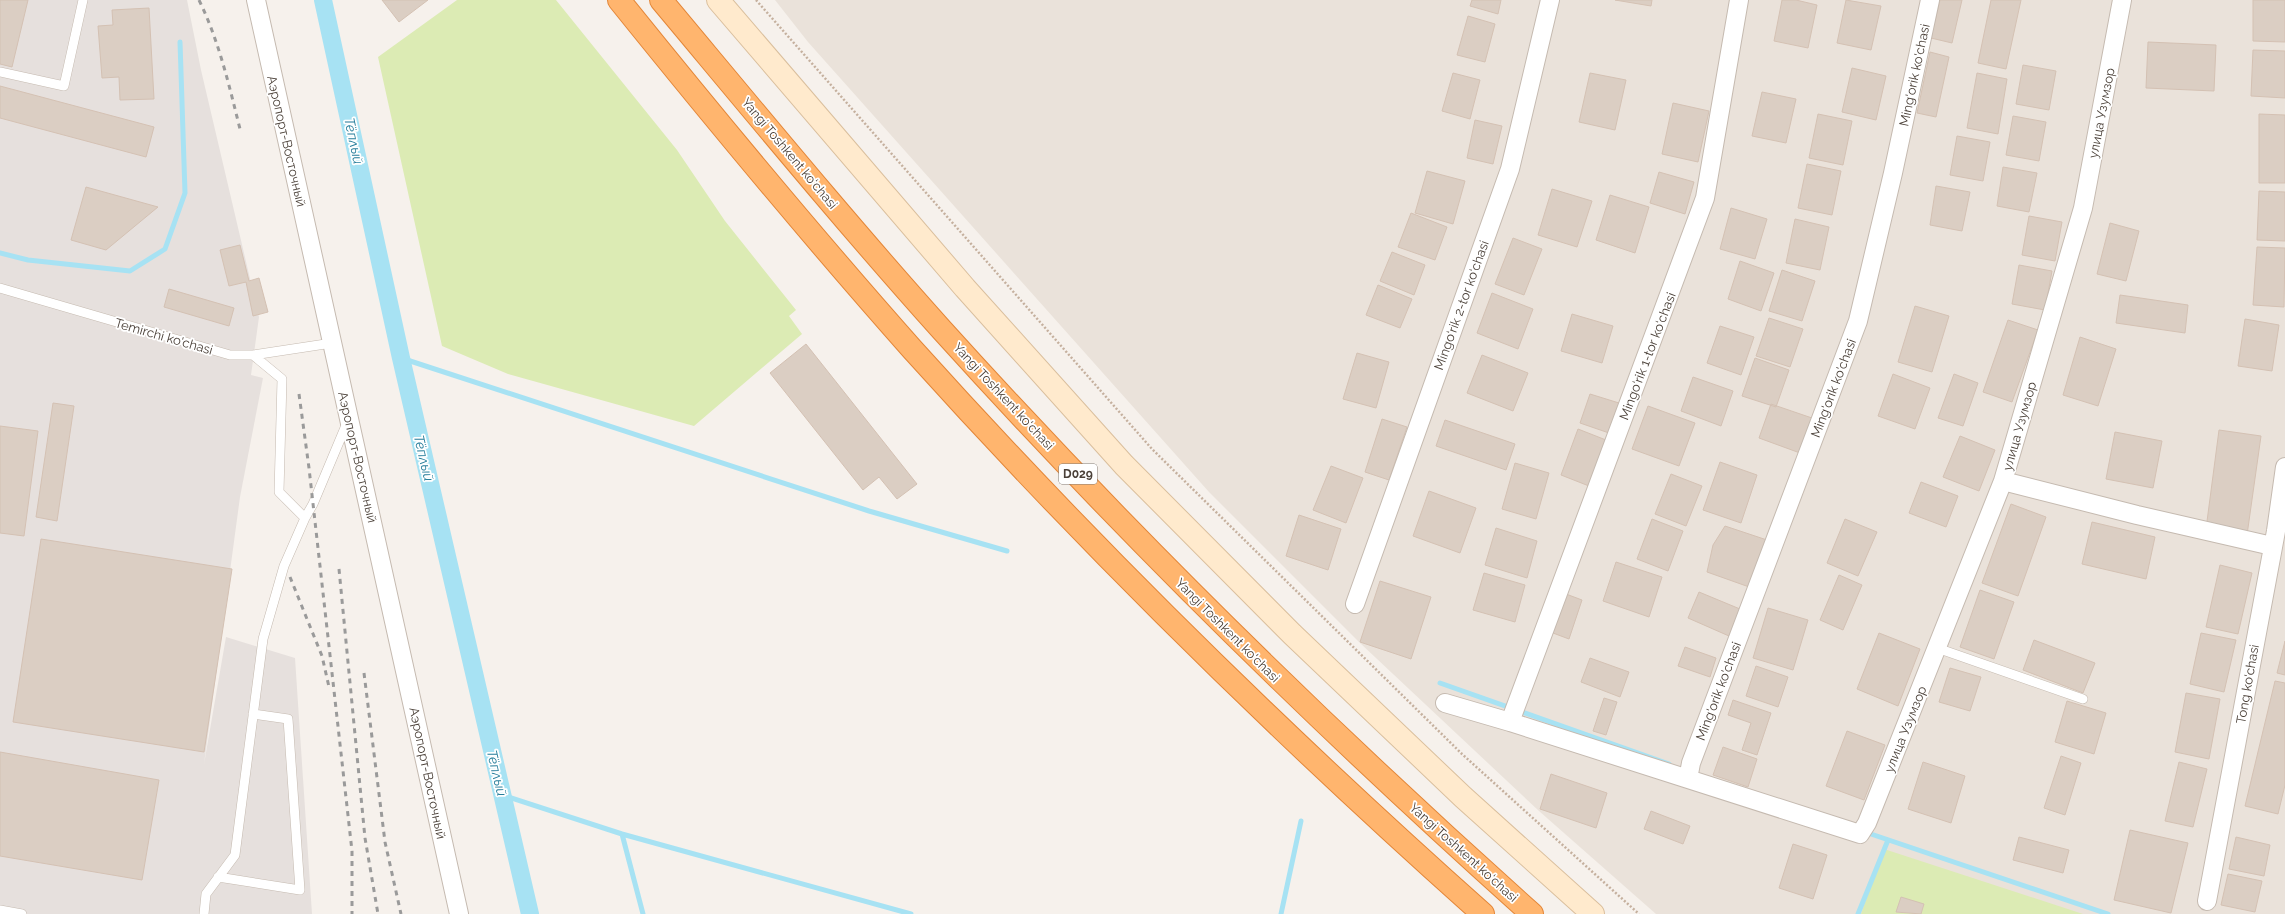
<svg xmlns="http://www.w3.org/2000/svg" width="2285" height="914" viewBox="0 0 2285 914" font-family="Raleway,sans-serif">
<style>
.residential{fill:#eae2da}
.industrial{fill:#e6e0dd}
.green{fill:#dcebb4}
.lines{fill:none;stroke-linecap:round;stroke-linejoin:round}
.stream{stroke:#a7e2f3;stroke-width:5}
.canal{stroke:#a7e2f3;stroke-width:18}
.building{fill:#dbcec3;stroke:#d4c1b3}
.lane-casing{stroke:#c5bab0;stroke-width:10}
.street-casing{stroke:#c5bab0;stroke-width:20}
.secondary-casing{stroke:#dabf9d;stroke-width:24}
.highway-casing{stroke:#e38638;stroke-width:24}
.path{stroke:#c5b09e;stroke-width:2.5;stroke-dasharray:2 2;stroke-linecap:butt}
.lane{stroke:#fff;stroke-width:9}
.street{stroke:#fff;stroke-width:18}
.secondary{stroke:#ffeacd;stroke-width:22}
.highway{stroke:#ffb56e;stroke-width:22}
.rail{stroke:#9a9a9a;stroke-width:3;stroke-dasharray:5 5;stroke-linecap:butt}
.labels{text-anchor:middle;stroke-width:3.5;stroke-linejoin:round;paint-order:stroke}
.shield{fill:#fff;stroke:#817a74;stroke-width:1}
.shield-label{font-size:12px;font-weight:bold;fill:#4b4139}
.street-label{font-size:13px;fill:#4b4139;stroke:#fff}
.water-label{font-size:14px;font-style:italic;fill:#277e9b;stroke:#fff}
</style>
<rect width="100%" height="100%" fill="#f6f1ec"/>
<!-- residential -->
<path class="residential" d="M775 0H2285V914H1656L1539 811 1360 643 1209 492 808 42Z"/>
<!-- industrial -->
<path class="industrial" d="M0 0H187L201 70 259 317 251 375 263 378 240 497 204 764 226 637 295 658 312 914H0Z"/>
<!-- green -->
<path class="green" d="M457 0H556L677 150 725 221 796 310 789 316 802 334 694 426 508 374 442 346 378 57Z
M1884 849 2083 914H1861Z"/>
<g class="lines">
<!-- stream -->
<path class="stream" d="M0 253 28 260 130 271 165 249 185 193 180 42
M401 358 869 511 1007 551
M1440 683 1669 764
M502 795 622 834 911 914
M1865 832 2108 914
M622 834 643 914
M1281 914 1301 821
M1858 914 1888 840"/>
<!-- canal -->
<path class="canal" d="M323 0 401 358 530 914"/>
</g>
<!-- building -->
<path class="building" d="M0 0H28L12 67 0 64Z
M382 0H428L399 22Z
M1472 0H1501L1498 14 1470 6Z
M1615 0H1652L1651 6Z
M1782 0H1796L1817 5 1808 48 1774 41Z
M1846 0 1881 6 1871 50 1837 43Z
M1940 0H1962L1952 43 1931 38Z
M1991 0H2021L2006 69 1978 63Z
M2253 0H2285V42L2253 41Z
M149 8 154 99 120 100 119 77 102 78 98 26 113 25 112 10Z
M1468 16 1495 24 1485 62 1457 55Z
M2148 42 2216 45 2214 91 2146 88Z
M2253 50 2285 51V98L2251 96Z
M1930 52 1949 57 1936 117 1917 113Z
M2023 65 2056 71 2049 110 2016 104Z
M1852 68 1886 76 1876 120 1842 112Z
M1453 73 1480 80 1470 119 1442 111Z
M1590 73 1626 80 1615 130 1579 122Z
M1977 73 2007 79 1998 134 1967 128Z
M0 86 154 127 146 157 0 118Z
M1762 92 1796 99 1786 143 1752 136Z
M1673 103 1709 111 1698 162 1662 154Z
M1818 114 1852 121 1843 165 1809 158Z
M2259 114 2285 115V183H2259Z
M2013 116 2046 122 2039 161 2006 155Z
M1475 120 1502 126 1493 164 1467 158Z
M1957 136 1990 142 1983 181 1950 175Z
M1807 164 1841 171 1832 215 1798 208Z
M2003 167 2037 173 2029 212 1997 206Z
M1427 171 1465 181 1453 224 1415 213Z
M1659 172 1694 182 1685 214 1650 203Z
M1936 186 1970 192 1962 231 1930 225Z
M86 187 158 207 106 250 71 240Z
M1552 189 1592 201 1577 247 1538 235Z
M2259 191 2285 192V241L2257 240Z
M1610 195 1649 207 1635 253 1596 240Z
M1731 208 1767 219 1755 259 1720 249Z
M1411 213 1447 227 1435 260 1398 247Z
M2029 216 2062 222 2055 261 2022 255Z
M1795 219 1829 227 1820 270 1786 263Z
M2110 223 2139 231 2126 281 2097 274Z
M1513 238 1542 249 1524 295 1495 284Z
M240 245 249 281 259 278 268 312 253 316 246 282 229 286 220 250Z
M2257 247 2285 248 2284 307 2253 305Z
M1392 252 1425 265 1414 295 1380 281Z
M1740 261 1774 273 1761 311 1728 299Z
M2019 265 2052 271 2045 310 2012 304Z
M1782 270 1815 281 1802 321 1769 311Z
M1378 285 1412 299 1400 328 1366 315Z
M169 289 234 308 229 326 164 307Z
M1492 293 1533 309 1518 349 1477 333Z
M2120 295 2188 305 2185 333 2116 323Z
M1915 306 1949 316 1932 372 1898 362Z
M1572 314 1613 326 1602 363 1561 351Z
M1769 318 1803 329 1790 367 1756 356Z
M2245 319 2279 325 2272 371 2238 366Z
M2008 320 2038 330 2012 402 1983 392Z
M1720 326 1754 337 1741 375 1707 363Z
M2080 337 2116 349 2098 406 2063 395Z
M806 344 917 484 897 499 879 477 863 490 770 373Z
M1357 353 1389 362 1376 408 1343 399Z
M1482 355 1528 373 1513 411 1467 393Z
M1755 358 1789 370 1776 407 1742 396Z
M1893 374 1930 388 1915 429 1878 416Z
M1954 374 1978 383 1963 426 1938 418Z
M1693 377 1733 391 1721 426 1681 411Z
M1590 394 1619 403 1609 433 1580 423Z
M53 403 74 406 57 521 36 517Z
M1771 404 1812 418 1800 453 1759 438Z
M1648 406 1695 423 1679 466 1632 449Z
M1382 419 1407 427 1389 480 1365 472Z
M1445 420 1515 444 1506 470 1436 446Z
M0 426 38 431 24 536 0 533Z
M1578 429 1606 440 1589 486 1561 475Z
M2219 430 2261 436 2247 535 2206 529Z
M2115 432 2162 441 2153 488 2106 479Z
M1960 436 1995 450 1979 491 1943 477Z
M1720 462 1757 475 1741 523 1703 510Z
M1515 463 1549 473 1536 519 1502 509Z
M1331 466 1363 478 1346 523 1313 510Z
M1671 474 1702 486 1686 526 1655 514Z
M1921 482 1958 496 1946 527 1909 513Z
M1429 491 1476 508 1460 553 1413 536Z
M2011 504 2046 517 2018 596 1982 583Z
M1299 515 1341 529 1328 570 1286 556Z
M1652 519 1683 531 1668 571 1637 559Z
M1845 519 1877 532 1858 576 1827 563Z
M2092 522 2155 537 2146 579 2082 564Z
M1725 526 1770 541 1752 588 1707 572 1713 545Z
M1496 528 1537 541 1527 578 1485 565Z
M41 539 232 569 204 752 13 722Z
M1616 562 1662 577 1649 617 1603 601Z
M2220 565 2252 573 2238 634 2206 627Z
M1484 573 1525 585 1515 622 1473 610Z
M1839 575 1862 585 1843 630 1820 620Z
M1380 581 1431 597 1411 659 1360 642Z
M1980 590 2014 602 1994 659 1960 647Z
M1699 592 1740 609 1729 636 1688 618Z
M1566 594 1582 600 1569 639 1553 633Z
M1768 608 1808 620 1793 670 1753 658Z
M1879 633 1920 649 1898 706 1857 689Z
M2201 633 2236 640 2224 692 2190 684Z
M2034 640 2095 663 2083 693 2023 670Z
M2285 641V675L2277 673Z
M1685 647 1716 658 1710 677 1678 666Z
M1590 658 1629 672 1620 697 1581 682Z
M1756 666 1788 677 1778 707 1746 696Z
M1950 668 1981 677 1970 711 1939 702Z
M2275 681 2285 683V785L2278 814 2245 806Z
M2186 693 2220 699 2209 759 2175 752Z
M1604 698 1617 702 1606 735 1593 731Z
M1733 700 1771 713 1757 755 1742 750 1751 723 1728 715Z
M2067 701 2106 713 2094 754 2055 742Z
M1847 731 1885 745 1864 800 1826 786Z
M1723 747 1757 759 1748 787 1713 775Z
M0 752 159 780 142 880 0 856Z
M2061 756 2081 763 2065 815 2044 808Z
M1923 762 1965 776 1951 823 1908 809Z
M2179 762 2207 769 2193 827 2165 821Z
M1551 774 1607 793 1596 828 1540 809Z
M1651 811 1690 826 1683 844 1644 829Z
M2130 830 2188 843 2171 913 2114 900Z
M2019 837 2069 850 2063 873 2013 860Z
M2236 837 2270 845 2264 876 2229 869Z
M1793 844 1827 855 1813 899 1779 888Z
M2228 874 2262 881 2255 912 2221 905Z
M1901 897 1924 904 1921 914 1896 912Z"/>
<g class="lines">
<!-- lane casing -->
<g class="lane-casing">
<path id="lane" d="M0 72 64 86 83 0
M0 288 230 355H253L332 343
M305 518 313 504 347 423
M1937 648 2083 699
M218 877 300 890 288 719 253 714
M0 910 22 914
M204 914 206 894 235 855 263 639 284 566 305 518 279 492 282 379 253 355"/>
</g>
<!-- street casing -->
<g class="street-casing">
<path id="street" d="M256 0 459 914
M2003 481 2137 515 2272 546
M1355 604 1510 169 1550 0
M1445 703 1510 722 1860 834 1867 823 2003 481 2083 208 2122 0
M1510 722 1705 198 1739 0
M1688 779 1691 763 1858 321 1893 173 1930 0
M2207 901 2276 531 2285 467"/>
</g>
<!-- secondary casing -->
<g class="secondary-casing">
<path id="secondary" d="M718 0 965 288 1124 465 1292 634 1463 797 1593 914"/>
</g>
<!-- highway casing -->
<g class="highway-casing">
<path id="highway" d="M619 0C714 118 811 235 912 349 1091 548 1283 736 1483 914
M661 0C753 110 845 222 941 329 1127 535 1325 729 1532 914"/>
</g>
<!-- path -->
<path class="path" d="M756 0 1152 449 1462 754 1639 914"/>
<!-- lane -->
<use href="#lane" class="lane"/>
<!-- street -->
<use href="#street" class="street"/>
<!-- secondary -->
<use href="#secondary" class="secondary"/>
<!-- highway -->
<use href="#highway" class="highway"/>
<!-- rail -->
<path class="rail" d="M199 0C219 41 229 85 240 129
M299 394 309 468 352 851V914
M339 569 365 838 378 914
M290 577 322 656 329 687
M364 673 385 842 401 914"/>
</g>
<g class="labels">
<!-- shield labels -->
<rect class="shield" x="1059" y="464" width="38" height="20" rx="3"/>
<g class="shield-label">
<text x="1078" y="478">D029</text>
</g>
<!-- street labels -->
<g class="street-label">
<text transform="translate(1914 75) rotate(-78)" y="5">Ming'orik ko'chasi</text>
<text transform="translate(2101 113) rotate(-79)" y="5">улица Узумзор</text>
<text transform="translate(287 141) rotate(77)" y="5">Аэропорт-Восточный</text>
<text transform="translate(790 153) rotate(50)" y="5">Yangi Toshkent ko‘chasi</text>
<text transform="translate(1461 305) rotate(-70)" y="5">Mingo‘rik 2-tor ko‘chasi</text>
<text transform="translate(164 336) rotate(16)" y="5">Temirchi ko'chasi</text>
<text transform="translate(1647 356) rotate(-69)" y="5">Mingo‘rik 1-tor ko‘chasi</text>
<text transform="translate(1833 388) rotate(-69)" y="5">Ming'orik ko'chasi</text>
<text transform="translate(1004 396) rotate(47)" y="5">Yangi Toshkent ko‘chasi</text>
<text transform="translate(2019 426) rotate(-74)" y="5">улица Узумзор</text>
<text transform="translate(358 457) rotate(77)" y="5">Аэропорт-Восточный</text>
<text transform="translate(1228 630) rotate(45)" y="5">Yangi Toshkent ko‘chasi</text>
<text transform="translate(2247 684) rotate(-80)" y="5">Tong ko'chasi</text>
<text transform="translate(1718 691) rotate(-69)" y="5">Ming'orik ko'chasi</text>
<text transform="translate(1905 729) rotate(-68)" y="5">улица Узумзор</text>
<text transform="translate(428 773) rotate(78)" y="5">Аэропорт-Восточный</text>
<text transform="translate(1464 852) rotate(42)" y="5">Yangi Toshkent ko‘chasi</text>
</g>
<!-- water labels -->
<g class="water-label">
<text transform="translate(354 141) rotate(78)" y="5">Тёплый</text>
<text transform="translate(424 458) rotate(77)" y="5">Тёплый</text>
<text transform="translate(497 773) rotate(77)" y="5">Тёплый</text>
</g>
</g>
</svg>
